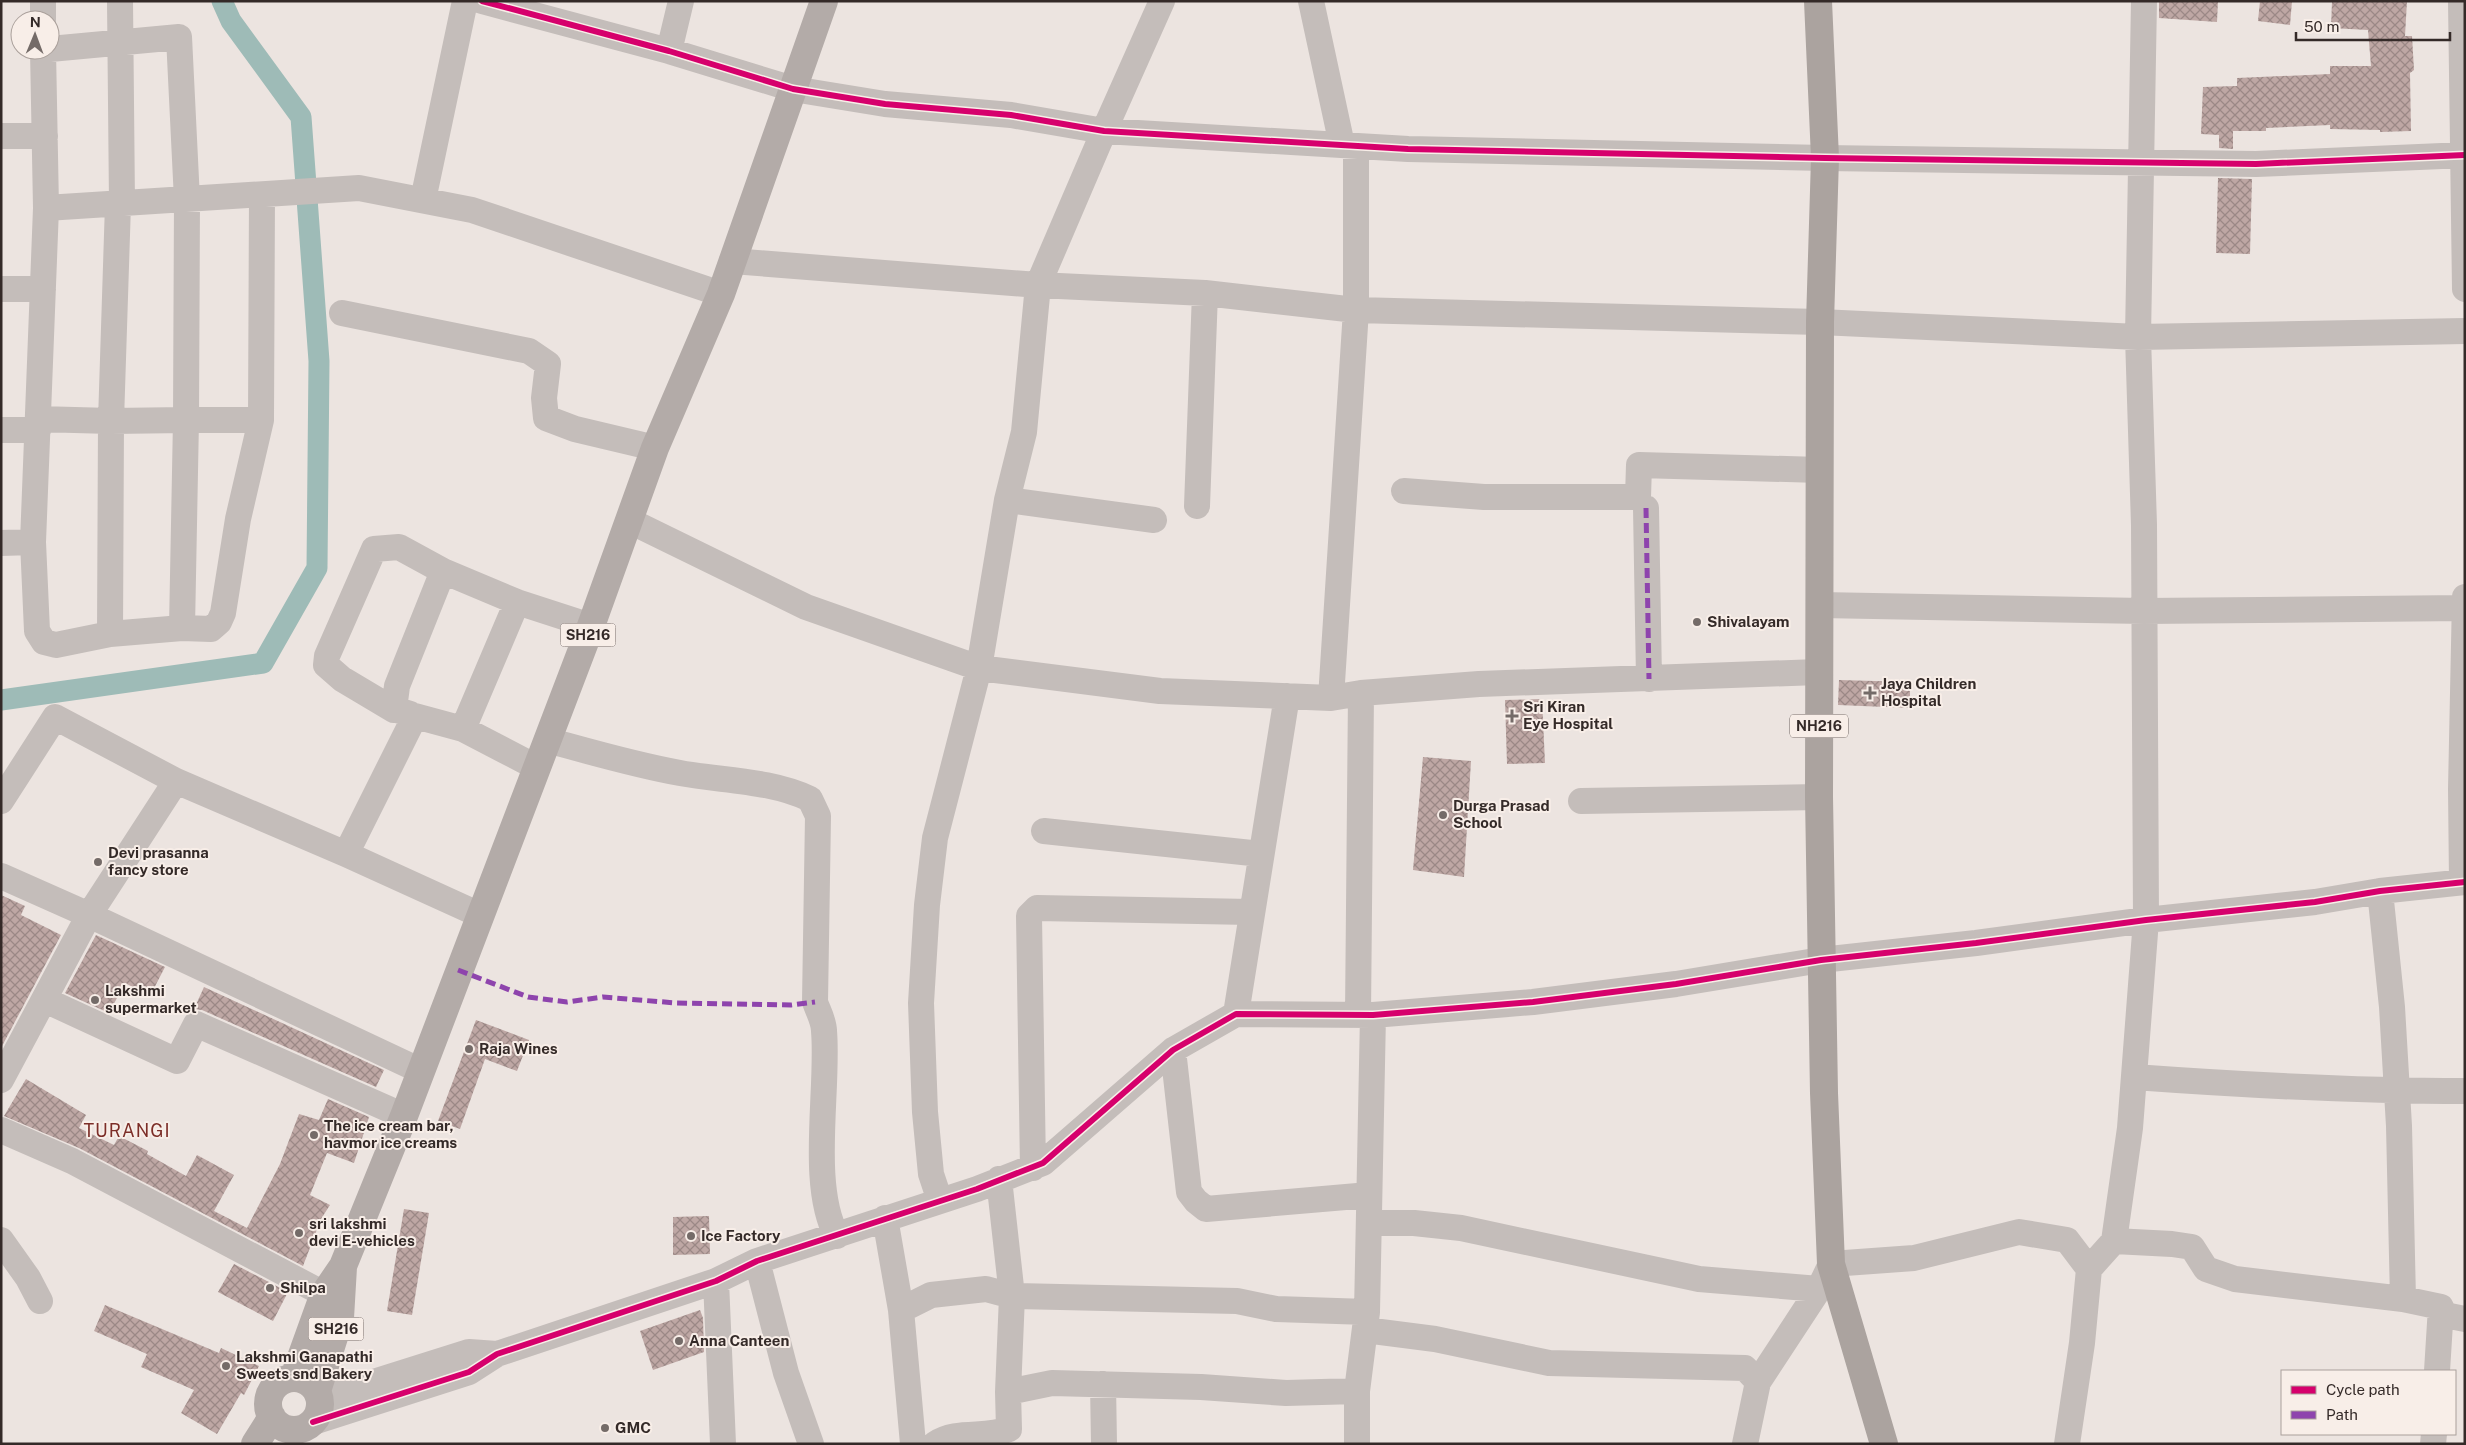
<svg xmlns="http://www.w3.org/2000/svg" width="2466" height="1445" viewBox="0 0 2466 1445" font-family="'Public Sans',sans-serif">
<style>
.lines{fill:none;stroke-linecap:round;stroke-linejoin:round}
.canal{stroke:#9ebbb7;stroke-width:21}
.building{fill:url(#building-cross-hatch)}
.minor{stroke:#c4bdba;stroke-width:26}
.major{stroke:#b3aba8;stroke-width:28}
.highway{stroke:#aba39f;stroke-width:28}
.quiet{stroke:#8e44ad;stroke-width:5;stroke-dasharray:10 5;stroke-linecap:butt}
.cycleway-casing{stroke:#f8eee8;stroke-width:9}
.cycleway{stroke:#d6006c;stroke-width:6}
.poi-dot{fill:#746b68;stroke:#f8eee8;stroke-width:2}
.labels{text-anchor:middle;stroke-width:4;stroke-linejoin:round;paint-order:stroke}
.shield{fill:#f8eee8;stroke:#6f6562;stroke-width:1}
.shield-label{font-size:14px;font-weight:bold;fill:#342a28}
.poi-label{font-size:15px;font-weight:bold;fill:#342a28;stroke:#f8eee8;text-anchor:start}
.quarter-label{font-size:18px;letter-spacing:1px;fill:#7c2e28;stroke:#f8eee8}
</style>
<defs>
<pattern id="building-cross-hatch" width="8" height="8" patternUnits="userSpaceOnUse" patternTransform="scale(1.25)"><rect width="8" height="8" fill="#bea7a4"/><path d="M0 0l8 8M0 8l8-8" fill="none" stroke="#9b8886"/></pattern>
</defs>
<rect width="100%" height="100%" fill="#ece4e0"/>
<g class="lines">
<!-- canal -->
<path class="canal" d="M1 700 263 663 317 568 319 361 301 117 231 21 222 1"/>
</g>
<!-- building -->
<path class="building" d="M2159 1H2218L2217 22 2159 18Z
M2260 1H2292L2290 25 2258 21Z
M2332 1H2407L2405 36H2412L2414 70 2410 73 2411 131 2380 132V130L2330 129V125L2266 128V131H2233V149L2219 148V135L2201 134 2203 87 2237 86V78L2330 74V66H2371L2368 30 2331 28Z
M2218 178 2252 179 2250 254 2216 253Z
M1839 680 1910 682V708L1838 705Z
M1542 699 1545 763 1507 764 1505 700Z
M1423 757 1471 761 1464 877 1413 870Z
M1 895 25 906 21 915 61 935 1 1048Z
M96 935 165 967 150 996 125 983 109 1013 65 993Z
M204 987 384 1070 376 1087 202 1010 194 1009Z
M476 1020 529 1040 517 1071 485 1059 460 1129 438 1121Z
M26 1079 86 1115 79 1128 114 1145 119 1136 148 1151 147 1154 186 1176 197 1155 234 1175 214 1211 247 1228 280 1164 299 1114 319 1120 328 1099 369 1117 354 1163 327 1153 310 1195 330 1205 321 1219 303 1266 79 1148 4 1116Z
M404 1209 429 1213 412 1315 387 1311Z
M709 1216 710 1254 673 1255V1217Z
M234 1264 288 1292 273 1321 218 1292Z
M105 1305 219 1353 221 1348 259 1366 244 1395 241 1393 217 1434 181 1413 194 1390 141 1367 147 1354 94 1331Z
M700 1310 703 1318 704 1352 653 1370 640 1331Z"/>
<g class="lines">
<!-- minor -->
<path class="minor" d="M120 1 122 204
M482 1 669 51 793 89 885 104 1011 115 1104 131 1408 149 1825 158 2256 164 2465 155
M1311 1 1342 145
M2461 1 2465 289
M43 20V1
M50 49 179 37 187 200 186 420 111 421 110 634 182 628 186 420H261L262 195
M43 50 46 208
M669 51 681 1
M1 136H45
M423 200 465 1
M732 261 1038 285 1205 293 1356 310 1820 322 2138 337 2465 331
M1 289H43
M342 313 529 351 548 364 544 398 546 418 575 429 655 448
M38 419 111 421 118 204
M1 430H38
M1404 491 1484 497H1638L1639 465 1820 470
M1007 500 1154 520
M1197 506 1205 293
M1646 508 1649 679
M630 521 806 607 979 668 1160 691 1331 698 1361 693 1479 684 1818 672
M33 542 37 631 44 642 56 645 110 634
M1 543 33 542 46 208 359 188 472 210 721 294
M2465 597 2461 789 2465 791
M1820 605 2144 611 2465 608
M182 628 211 629 219 622 223 613 238 519 261 420
M1331 698 1356 310V146
M394 710 342 679 326 665 327 656 374 549 399 547 443 571
M410 714 394 709 397 686 443 571 517 602
M463 729 517 602 591 626
M547 740C591 752 635 765 680 773 723 781 770 780 810 799L818 816 815 1002C818 1011 824 1021 824 1031 829 1088 809 1186 837 1236
M2461 789 2462 882
M1 801 55 717 176 781
M1581 801 1819 797
M1044 831 1261 854
M346 854 415 716 463 729 536 767
M1 876 89 915 176 781 346 854 480 915
M2380 891 2392 1007 2399 1126 2403 1299
M45 1000 177 1061 196 1024 404 1116
M1236 1014 1287 696
M1358 1015 1361 693
M1173 1050 1189 1192 1196 1201 1206 1209 1369 1195
M2134 1077C2244 1085 2354 1091 2465 1091
M1 1080 89 915 421 1071
M1 1130 72 1161 324 1294
M1033 1168 1029 916 1037 908 1251 912
M999 1179 1012 1296 1008 1392
M940 1201 931 1174 925 1112 921 1003 927 905 935 838 979 668 1007 500 1024 432 1038 285 1104 131 1162 1
M885 1218 901 1310 913 1444
M1369 1223H1414L1461 1228 1699 1279 1819 1289
M1 1240 28 1278 40 1301
M2114 1241 2172 1244 2192 1247 2206 1269 2235 1279 2403 1299 2441 1307 2437 1371
M757 1261 786 1373 811 1444
M716 1281 723 1444
M901 1310 931 1295 986 1289 1012 1296 1237 1301 1276 1309 1367 1312 1373 1015
M2440 1314 2465 1319
M1365 1330 1435 1339 1549 1363 1745 1368 1758 1382
M1103 1384 1104 1444
M1357 1391V1444
M320 1399 469 1352 497 1354
M313 1422 469 1372 497 1354 716 1281 757 1261 977 1189 1043 1163 1173 1050 1236 1014 1373 1015 1533 1002 1676 984 1821 960 1976 943 2146 920 2315 902 2380 891 2465 882
M935 1444C957 1429 986 1439 1009 1429L1008 1392 1052 1383 1201 1387 1286 1393 1357 1391 1367 1312
M1745 1444 1758 1382 1819 1289 1831 1264 1914 1258 2019 1232 2067 1240 2089 1269 2114 1241 2130 1128 2146 920 2144 525 2138 337 2144 1
M2067 1444 2082 1343 2089 1269
M2433 1444 2434 1434"/>
<!-- major -->
<path class="major" d="M294 1377 324 1294 343 1266 404 1116 591 626 655 448 721 294 824 1
M268 1404a26 26 0 1 1 52 0a26 26 0 1 1-52 0Z
M317 1391 340 1318 343 1267
M255 1444 272 1417"/>
<!-- highway -->
<path class="highway" d="M1818 1 1825 158 1820 322 1819 797 1824 1093 1831 1264 1884 1444"/>
<!-- quiet -->
<path class="quiet" d="M1646 508 1649 679
M458 970 528 997 567 1002 603 997 676 1003 791 1005 815 1002"/>
<!-- cycleway casing -->
<g class="cycleway-casing">
<path id="cycleway" d="M482 1 669 51 793 89 885 104 1011 115 1104 131 1408 149 1825 158 2256 164 2465 155
M313 1422 469 1372 497 1354 716 1281 757 1261 977 1189 1043 1163 1173 1050 1236 1014 1373 1015 1533 1002 1676 984 1821 960 1976 943 2146 920 2315 902 2380 891 2465 882"/>
</g>
<!-- cycleway -->
<use href="#cycleway" class="cycleway"/>
</g>
<!-- markers -->
<g class="poi-dot">
<circle cx="1697" cy="622" r="5"/>
<path d="M1867.5 685.5h5v5h5v5h-5v5h-5v-5h-5v-5h5z"/>
<path d="M1509.5 708.5h5v5h5v5h-5v5h-5v-5h-5v-5h5z"/>
<circle cx="1443" cy="815" r="5"/>
<circle cx="98" cy="862" r="5"/>
<circle cx="95" cy="1000" r="5"/>
<circle cx="469" cy="1049" r="5"/>
<circle cx="314" cy="1135" r="5"/>
<circle cx="299" cy="1233" r="5"/>
<circle cx="691" cy="1236" r="5"/>
<circle cx="270" cy="1288" r="5"/>
<circle cx="679" cy="1341" r="5"/>
<circle cx="226" cy="1366" r="5"/>
<circle cx="605" cy="1428" r="5"/>
</g>
<g class="labels">
<!-- shield labels -->
<g class="shield">
<rect x="560.5" y="623.5" width="55" height="23" rx="4"/>
<rect x="1790" y="714.5" width="58" height="23" rx="4"/>
<rect x="308.5" y="1317.5" width="55" height="23" rx="4"/>
</g>
<g class="shield-label">
<text x="588" y="640">SH216</text>
<text x="1819" y="731">NH216</text>
<text x="336" y="1334">SH216</text>
</g>
<!-- poi labels -->
<g class="poi-label">
<text x="1707" y="627">Shivalayam</text>
<text x="1881" y="689">Jaya Children<tspan x="1881" dy="17">Hospital</tspan></text>
<text x="1523" y="712">Sri Kiran<tspan x="1523" dy="17">Eye Hospital</tspan></text>
<text x="1453" y="811">Durga Prasad<tspan x="1453" dy="17">School</tspan></text>
<text x="108" y="858">Devi prasanna<tspan x="108" dy="17">fancy store</tspan></text>
<text x="105" y="996">Lakshmi<tspan x="105" dy="17">supermarket</tspan></text>
<text x="479" y="1054">Raja Wines</text>
<text x="324" y="1131">The ice cream bar,<tspan x="324" dy="17">havmor ice creams</tspan></text>
<text x="309" y="1229">sri lakshmi<tspan x="309" dy="17">devi E-vehicles</tspan></text>
<text x="701" y="1241">Ice Factory</text>
<text x="280" y="1293">Shilpa</text>
<text x="689" y="1346">Anna Canteen</text>
<text x="236" y="1362">Lakshmi Ganapathi<tspan x="236" dy="17">Sweets snd Bakery</tspan></text>
<text x="615" y="1433">GMC</text>
</g>
<!-- quarter labels -->
<g class="quarter-label">
<text x="127" y="1137">TURANGI</text>
</g>
</g>
<!-- border -->
<rect width="2466" height="1445" fill="none" stroke="#342a28" stroke-width="5"/>
<!-- legend -->
<rect x="2281" y="1370" width="175" height="65" fill="#f8eee8" stroke="#aaa09b"/>
<rect x="2291" y="1386" width="25" height="8" fill="#d6006c" stroke="#aaa09b"/>
<text x="2326" y="1395" font-size="15" fill="#342a28">Cycle path</text>
<rect x="2291" y="1411" width="25" height="8" fill="#8e44ad" stroke="#aaa09b"/>
<text x="2326" y="1420" font-size="15" fill="#342a28">Path</text>
<!-- north arrow -->
<g transform="translate(35 35) rotate(1)"><circle r="24" fill="#f8eee8" stroke="#aaa09b"/>
<path d="M0-4L9 19L0 12L-9 19Z" fill="#746b68"/>
<text y="-8" font-size="14" font-weight="bold" text-anchor="middle" fill="#342a28">N</text>
</g>
<!-- scale -->
<path d="M2296 32v8h154v-8" fill="none" stroke="#342a28" stroke-width="2.5"/>
<text x="2304" y="32" font-size="15" fill="#342a28" stroke="#f8eee8" stroke-width="4" paint-order="stroke">50 m</text>
</svg>
